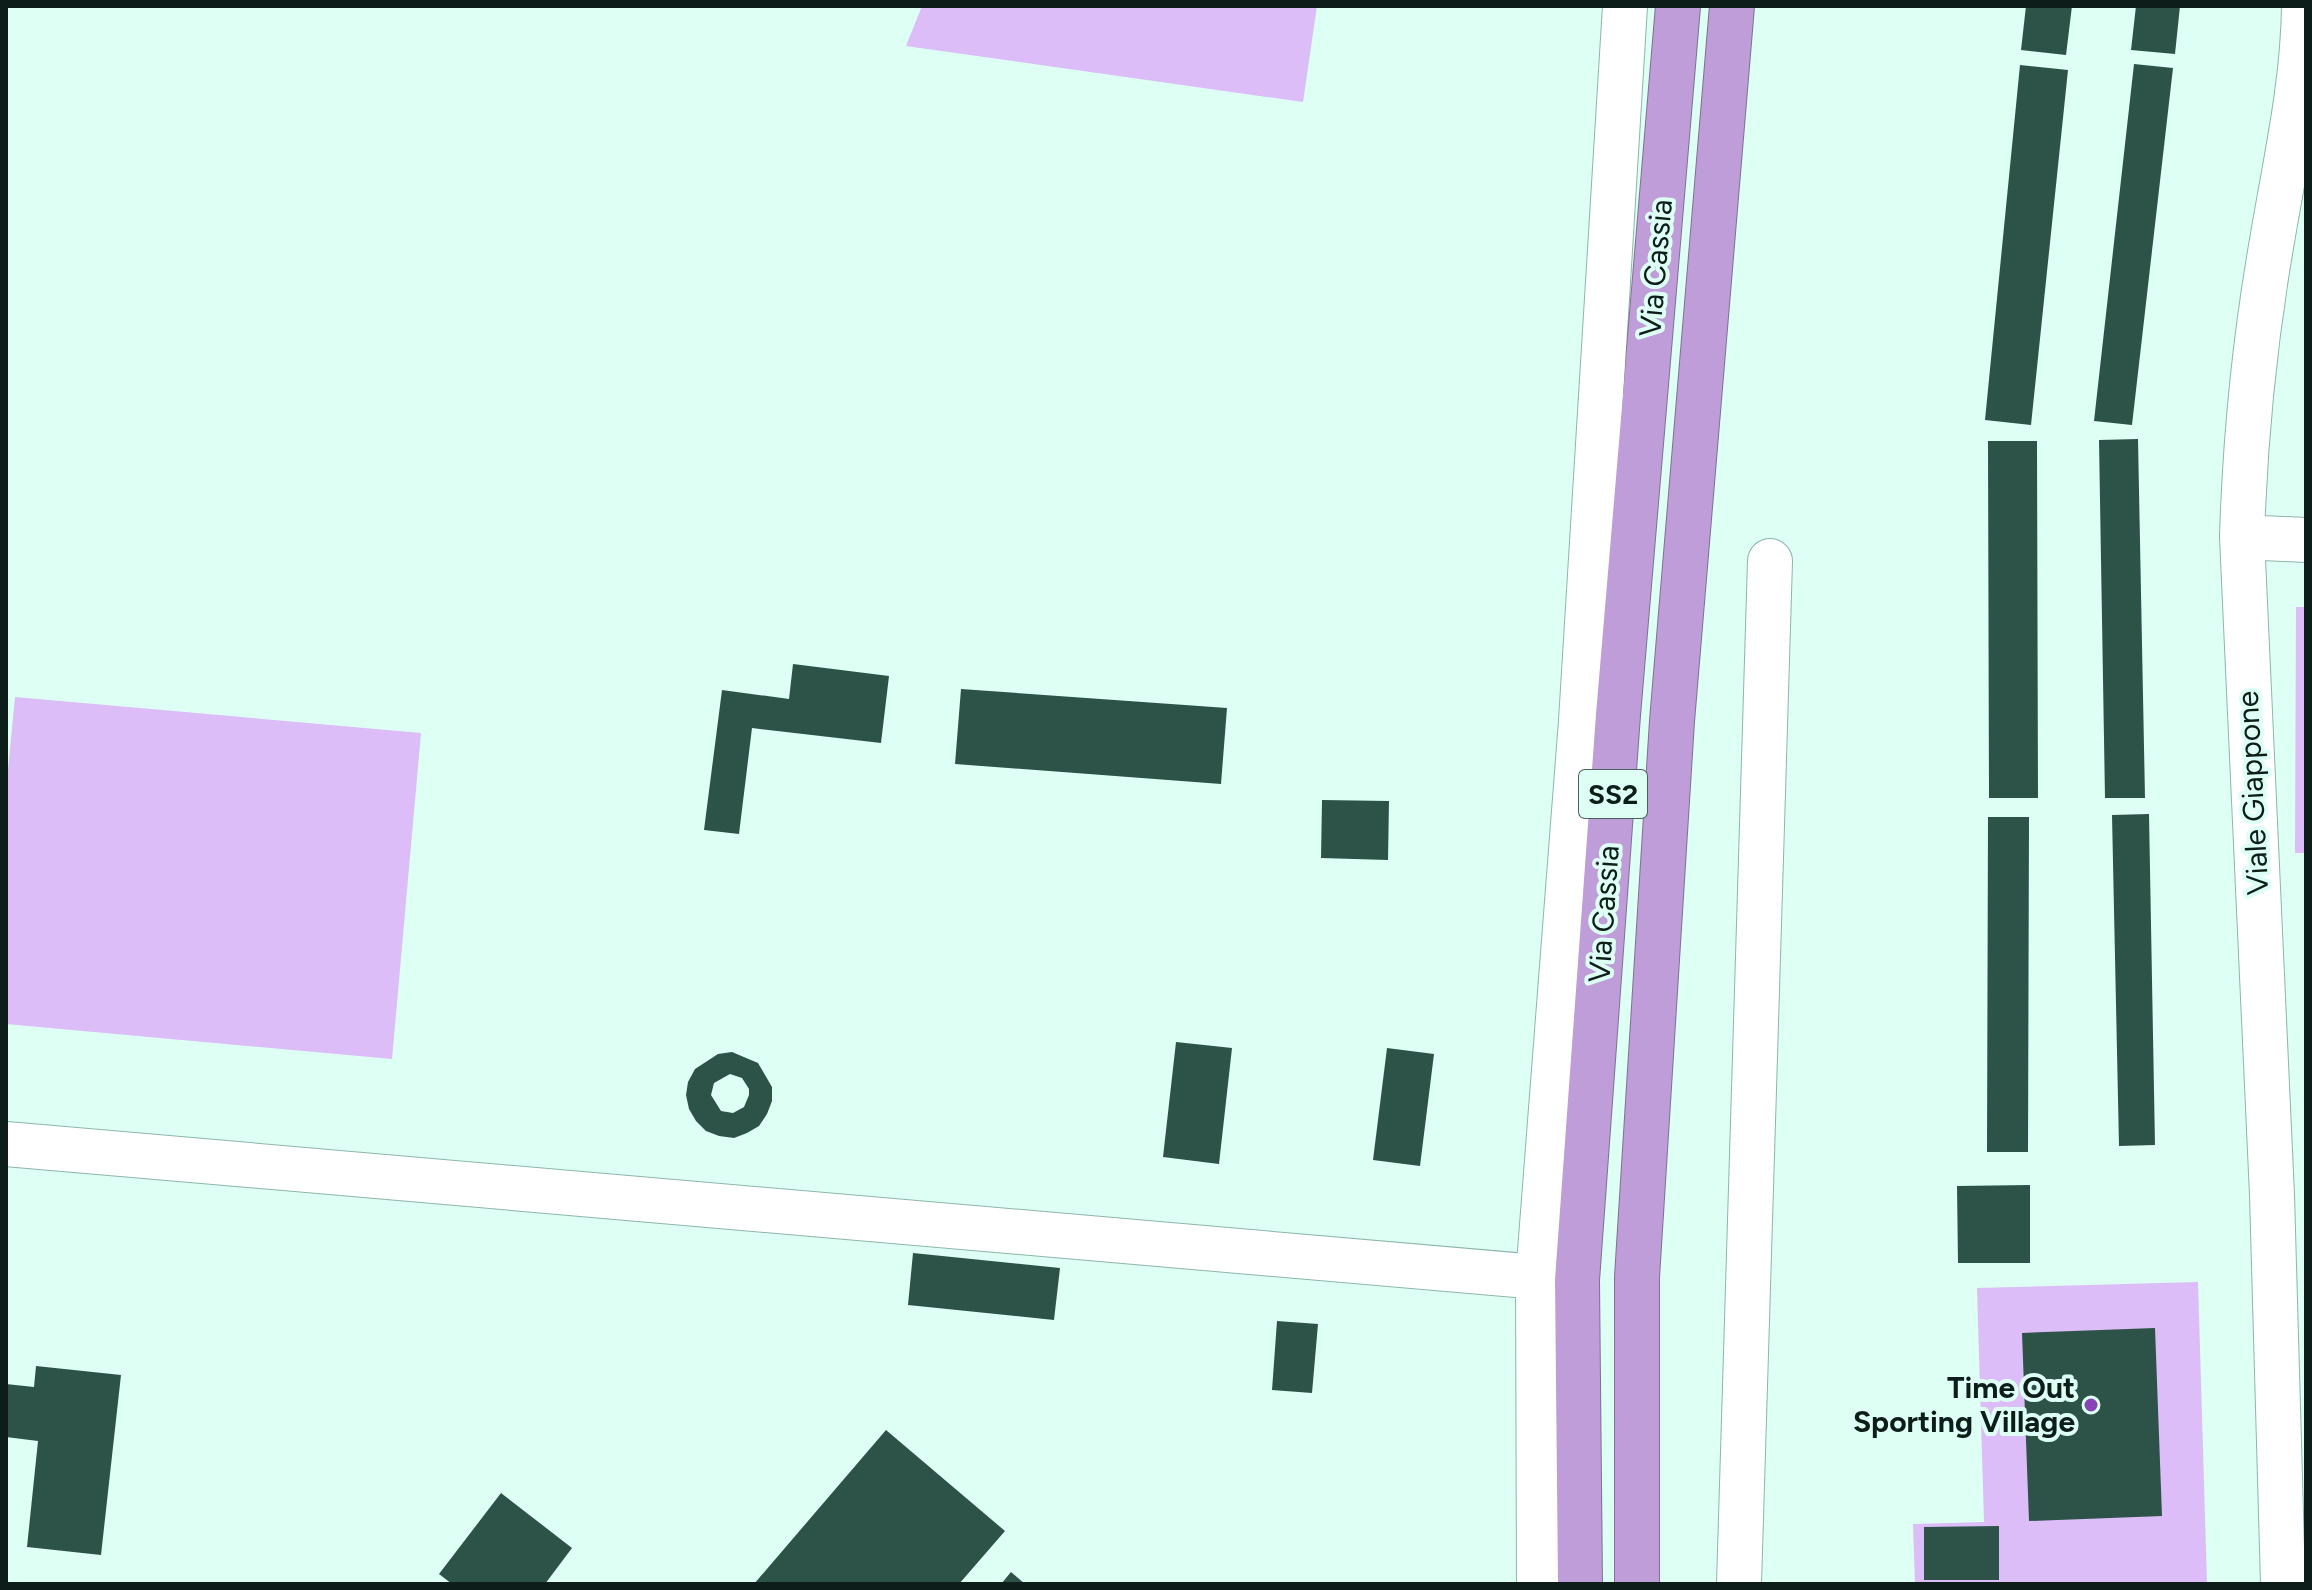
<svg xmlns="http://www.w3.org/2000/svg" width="2312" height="1590" viewBox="0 0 2312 1590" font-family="Figtree,sans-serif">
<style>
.green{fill:#dcbdf7}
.building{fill:#2d5349;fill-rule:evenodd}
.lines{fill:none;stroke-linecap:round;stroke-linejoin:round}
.minor-casing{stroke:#8db6aa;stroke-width:46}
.highway-casing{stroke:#807096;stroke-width:46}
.minor{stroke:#fff;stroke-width:44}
.highway{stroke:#be9dd9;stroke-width:44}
.poi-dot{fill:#8843b7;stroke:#ddfff4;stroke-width:3}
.labels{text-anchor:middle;stroke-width:8;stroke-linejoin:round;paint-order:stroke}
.shield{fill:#ddfff4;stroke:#4b615b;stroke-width:2}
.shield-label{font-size:28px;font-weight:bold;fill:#0d1d19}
.street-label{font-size:30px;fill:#0d1d19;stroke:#ddfff4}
.poi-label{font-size:30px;font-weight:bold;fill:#0d1d19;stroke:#ddfff4;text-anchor:end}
</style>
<rect width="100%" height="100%" fill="#ddfff4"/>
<!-- green -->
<path class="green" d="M922 6H1317L1303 102 906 46Z
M2296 607H2306V853H2295Z
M15 697 421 733 392 1059 6 1024V791Z
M2198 1282 2207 1584H1915L1913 1524 1984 1522 1977 1288Z"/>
<!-- building -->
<path class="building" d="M2026 6H2072L2066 55 2021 50Z
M2136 6H2180L2175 54 2131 50Z
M2134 64 2173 68 2132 425 2094 421Z
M2020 65 2068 70 2031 425 1985 420Z
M2138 439 2145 798H2105L2099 440Z
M1988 441H2037L2038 798H1989Z
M793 664 889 676 881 743 752 728 739 834 704 830 722 690 789 699Z
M961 689 1227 708 1221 784 955 764Z
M1322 800 1389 801 1388 860 1321 858Z
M2149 814 2155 1145 2119 1146 2112 815Z
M1988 817H2029L2028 1152H1987Z
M1176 1042 1232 1048 1219 1164 1163 1157Z
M1387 1048 1434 1054 1420 1166 1373 1160Z
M732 1052 758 1063 772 1087V1101L767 1114 759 1126 747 1133 734 1138 719 1136 706 1131 696 1121 689 1109 686 1095 688 1082 695 1069 718 1054ZM730 1074 742 1078 749 1089V1095L744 1107 733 1113 721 1111 711 1095 714 1083Z
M2030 1185V1263H1958L1957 1186Z
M913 1253 1060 1268 1054 1320 908 1305Z
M1277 1321 1318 1324 1312 1393 1272 1390Z
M2155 1328 2162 1516 2029 1521 2022 1333Z
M36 1366 121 1375 101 1555 27 1547 38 1441 6 1437V1384L34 1387Z
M886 1430 1005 1531 959 1584H754Z
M501 1493 572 1548 545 1584H452L439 1574Z
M1999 1526V1580H1924V1527Z
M1011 1572 1025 1584H1001Z"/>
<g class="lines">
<!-- minor casing -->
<g class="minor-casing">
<path id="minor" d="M2242 537 2306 540
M6 1144 1538 1277
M1539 1584 1538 1277 1581 721 1625 6
M1739 1584 1770 561
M2283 1584 2272 1195 2242 537C2245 438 2255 338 2272 241 2285 163 2303 86 2304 6"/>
</g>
<!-- highway casing -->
<g class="highway-casing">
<path id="highway" d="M1580 1584 1577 1280 1618 715 1678 6
M1637 1584V1277L1672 721 1732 6"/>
</g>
<!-- minor -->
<use href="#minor" class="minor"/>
<!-- highway -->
<use href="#highway" class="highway"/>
</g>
<!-- markers -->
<circle class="poi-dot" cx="2091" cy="1405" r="8"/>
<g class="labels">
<!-- shield labels -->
<rect class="shield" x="1579" y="770" width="68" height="48" rx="6"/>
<g class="shield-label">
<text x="1613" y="804">SS2</text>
</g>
<!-- street labels -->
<g class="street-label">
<text transform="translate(1656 268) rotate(-85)" y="10">Via Cassia</text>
<text transform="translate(2253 793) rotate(-93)" y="10">Viale Giappone</text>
<text transform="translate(1604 914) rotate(-86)" y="10">Via Cassia</text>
</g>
<!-- poi labels -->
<g class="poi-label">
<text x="2075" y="1398">Time Out<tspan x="2075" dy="34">Sporting Village</tspan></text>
</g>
</g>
<!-- border -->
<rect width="2312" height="1590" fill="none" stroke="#0d1d19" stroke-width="16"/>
</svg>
